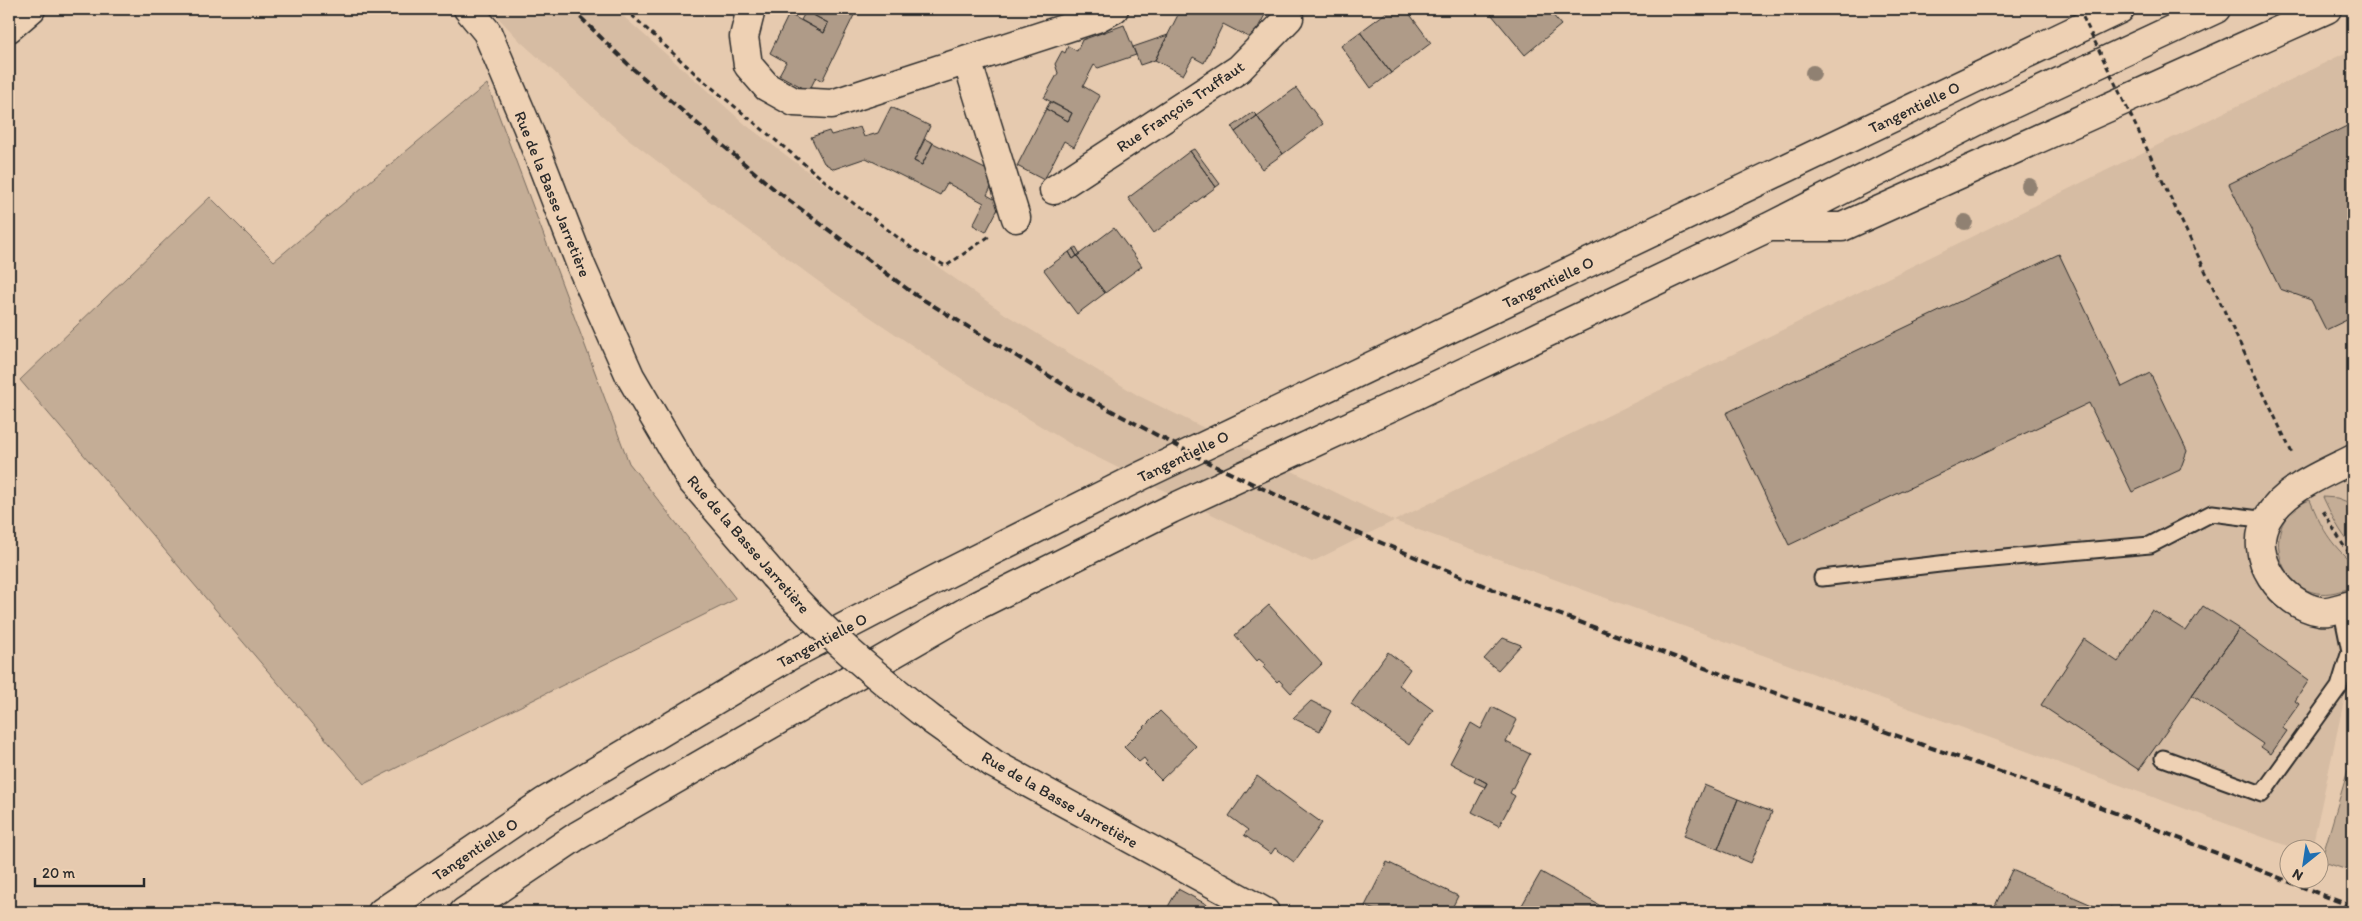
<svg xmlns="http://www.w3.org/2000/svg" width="2362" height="921" viewBox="0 0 2362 921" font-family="Itim,sans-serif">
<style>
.built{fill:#d6bca3}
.green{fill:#c4ad96;stroke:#786c60}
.building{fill:#af9b88;stroke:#2b2b2b}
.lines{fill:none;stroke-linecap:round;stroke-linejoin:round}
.lane-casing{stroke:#2b2b2b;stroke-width:19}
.street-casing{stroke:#2b2b2b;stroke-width:31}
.primary-casing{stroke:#2b2b2b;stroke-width:31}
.path{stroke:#2b2b2b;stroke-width:3;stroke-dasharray:5 4;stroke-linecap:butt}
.lane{stroke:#eed1b4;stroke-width:15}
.street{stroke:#eed1b4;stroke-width:28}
.primary{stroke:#eed1b4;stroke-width:28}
.rail{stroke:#2b2b2b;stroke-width:4;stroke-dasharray:8 4;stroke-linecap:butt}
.street-bridge-casing{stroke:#2b2b2b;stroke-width:31;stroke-linecap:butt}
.path-bridge{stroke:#2b2b2b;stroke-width:3;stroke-dasharray:5 4;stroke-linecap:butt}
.street-bridge{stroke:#eed1b4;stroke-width:28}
.tree{fill:#908172}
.labels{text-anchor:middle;stroke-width:4.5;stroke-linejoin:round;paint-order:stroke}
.street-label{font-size:16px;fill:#2b2b2b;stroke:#eed1b4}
</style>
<rect width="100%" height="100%" fill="#e6caaf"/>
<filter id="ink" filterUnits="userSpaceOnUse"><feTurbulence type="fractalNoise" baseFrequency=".02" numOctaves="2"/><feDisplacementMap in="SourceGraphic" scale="10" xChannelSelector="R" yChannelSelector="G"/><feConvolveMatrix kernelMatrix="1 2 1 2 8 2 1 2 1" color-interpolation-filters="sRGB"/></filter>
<g filter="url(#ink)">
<!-- built -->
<path class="built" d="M490 9H615L746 125 876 223 1005 314 1139 396 1394 521 2353 49V659L2312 848H2293L1394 521 1312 562 1274 545 1074 446 965 381 830 290 693 189 626 137 521 42Z"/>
<!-- green -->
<path class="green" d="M487 84 629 463 736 599 364 784 20 380 210 197 274 261Z
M2323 497 2337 498 2353 504V547C2339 532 2331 514 2323 497Z
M2310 500C2321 527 2330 544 2353 563V585C2349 590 2342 590 2336 592 2279 606 2254 519 2310 500Z
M2353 753V872L2321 861Z"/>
<!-- building -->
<path class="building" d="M807 9H857L822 81 816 77 809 91 779 75 786 62 770 53 789 14 824 33 828 23 806 11Z
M1181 9H1263L1267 11 1252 39 1223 24 1204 63 1193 57 1183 75 1155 60Z
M1391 9H1406L1431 43 1391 73 1360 32Z
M1487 9H1548L1561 25 1525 55Z
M806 11 828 23 824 33 801 20Z
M1124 25 1136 55 1098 68 1094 65 1083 86 1100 96 1074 147 1064 141 1044 180 1017 166 1046 109 1068 121 1072 113 1044 98 1058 73 1055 64 1062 51 1065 53 1068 46 1077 51 1082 40Z
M1360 32 1391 73 1371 88 1341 46Z
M1168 35 1155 60 1140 65 1133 47Z
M1296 88 1323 124 1283 154 1257 116Z
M1050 102 1072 113 1068 121 1046 109Z
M891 107 930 126 914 161 922 165 933 143 997 175 987 195 1001 203 986 232 973 225 984 203 947 183 940 195 866 158 834 169 824 163 811 137 829 131 831 135 860 127 864 137 878 133Z
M1253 112 1257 116 1235 132 1232 127Z
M1257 116 1283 154 1262 169 1235 132Z
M2353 123V317L2326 330 2311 300 2280 289 2229 184Z
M925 139 933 143 922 165 914 161Z
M1194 149 1220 184 1216 187 1190 151Z
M1190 151 1216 187 1154 233 1128 198Z
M1114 228 1142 266 1105 293 1077 256Z
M1076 247 1080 254 1077 256 1073 249Z
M1073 249 1077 256 1073 259 1069 252Z
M1069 252 1073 259 1077 256 1105 293 1077 314 1044 270Z
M2059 254 2122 387 2150 373 2187 451 2180 470 2132 492 2089 403 1789 545 1726 413Z
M1269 605 1322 664 1291 693 1279 680 1277 682 1263 667 1266 665 1259 659 1257 661 1235 635Z
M2203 606 2239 629 2139 770 2041 705 2084 639 2118 662 2152 610 2186 631Z
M2239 629 2309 680 2295 701 2299 704 2282 728 2287 731 2271 754 2261 747 2263 744 2192 695Z
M1503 638 1521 645 1498 670 1484 659Z
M1388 652 1410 669 1399 685 1433 710 1409 745 1351 704Z
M1311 701 1331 711 1320 731 1293 718Z
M1492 707 1517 720 1506 742 1530 754 1510 793 1515 796 1499 826 1472 812 1487 783 1450 763 1471 723 1481 729Z
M1160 711 1196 746 1161 780 1145 764 1147 762 1144 758 1139 762 1124 747Z
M1257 776 1322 823 1294 862 1275 848 1271 854 1244 835 1248 830 1229 816Z
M1476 777 1487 783 1485 787 1474 782Z
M1704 785 1738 799 1718 849 1684 836Z
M1738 799 1772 812 1751 863 1718 849Z
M1387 862 1458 896 1450 912H1379L1365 906Z
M2012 870 2108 912H1998L1993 910Z
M1541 872 1606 909 1604 912H1518Z
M1178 889 1221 912H1165Z
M2110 907 2123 912H2108Z"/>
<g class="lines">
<!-- lane casing -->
<g class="lane-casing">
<path id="lane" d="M1822 578 1948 563 2150 545 2212 513 2267 520
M2163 758 2262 794 2339 687 2350 651 2341 607"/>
</g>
<!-- street casing -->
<g class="street-casing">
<path id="street" d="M468 9 487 32 527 126 582 268 630 376 691 480 774 576
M751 9 744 37 748 65 767 87 794 102 832 104 1097 18 1114 9
M9 28 31 9
M967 60 1016 218
M1054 190 1239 69 1289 18 1285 9
M2353 459C2323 474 2284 489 2267 519 2246 556 2282 605 2320 611 2329 613 2344 606 2353 605
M932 720 994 764 1265 912"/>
</g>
<!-- primary casing -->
<g class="primary-casing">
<path id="primary" d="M1773 227H1842L2327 9
M382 912 544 802 791 655 946 574 1141 476 2120 9
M464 912 577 836 976 606 1171 509 1395 405 1769 227 1989 115 2216 9"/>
</g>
<!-- path -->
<path class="path" d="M625 9 699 77 831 186 913 249 946 266 991 235
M2162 180 2292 453
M2323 511 2345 548 2353 555"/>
<!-- lane -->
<use href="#lane" class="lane"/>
<!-- street -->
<use href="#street" class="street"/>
<!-- primary -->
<use href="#primary" class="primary"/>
<!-- rail -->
<path class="rail" d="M572 9 632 68 774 189 914 294 1069 388 1211 464 1348 529 1509 596 1724 675 2100 807 2353 907"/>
<!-- street-bridge casing -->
<g class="street-bridge-casing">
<path id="street-bridge" d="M774 576C820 630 876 676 932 720"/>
</g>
<!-- path-bridge -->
<path class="path-bridge" d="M2079 9 2162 180"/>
<!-- street-bridge -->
<use href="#street-bridge" class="street-bridge"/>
</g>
<!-- trees -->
<g class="tree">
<circle cx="1813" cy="73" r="8"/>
<circle cx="2029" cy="186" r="8"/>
<circle cx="1965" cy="222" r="8"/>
</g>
</g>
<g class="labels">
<!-- street labels -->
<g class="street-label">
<text transform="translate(1180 106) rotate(-34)" y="6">Rue François Truffaut</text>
<text transform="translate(1914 107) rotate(-26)" y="6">Tangentielle O</text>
<text transform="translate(553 194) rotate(68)" y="6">Rue de la Basse Jarretière</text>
<text transform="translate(1548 282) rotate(-26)" y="6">Tangentielle O</text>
<text transform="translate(1183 456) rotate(-26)" y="6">Tangentielle O</text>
<text transform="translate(749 544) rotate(49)" y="6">Rue de la Basse Jarretière</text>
<text transform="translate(822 640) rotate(-28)" y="6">Tangentielle O</text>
<text transform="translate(1060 799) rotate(30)" y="6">Rue de la Basse Jarretière</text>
<text transform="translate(475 849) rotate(-34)" y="6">Tangentielle O</text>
</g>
</g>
<!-- margin -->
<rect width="2362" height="921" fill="none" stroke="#eed1b4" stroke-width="30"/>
<rect x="15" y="15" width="2332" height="891" fill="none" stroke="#2b2b2b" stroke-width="2" filter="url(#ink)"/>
<!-- north arrow -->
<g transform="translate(2304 864) rotate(210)"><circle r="24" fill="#eed1b4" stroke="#a08f7d"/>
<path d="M0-4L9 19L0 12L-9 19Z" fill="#1f6fb2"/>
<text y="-8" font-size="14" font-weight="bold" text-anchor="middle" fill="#2b2b2b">N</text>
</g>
<!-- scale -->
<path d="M35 878v8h109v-8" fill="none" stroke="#2b2b2b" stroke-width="2.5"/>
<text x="42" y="878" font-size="15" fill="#2b2b2b" stroke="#eed1b4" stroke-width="4" paint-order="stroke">20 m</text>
</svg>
